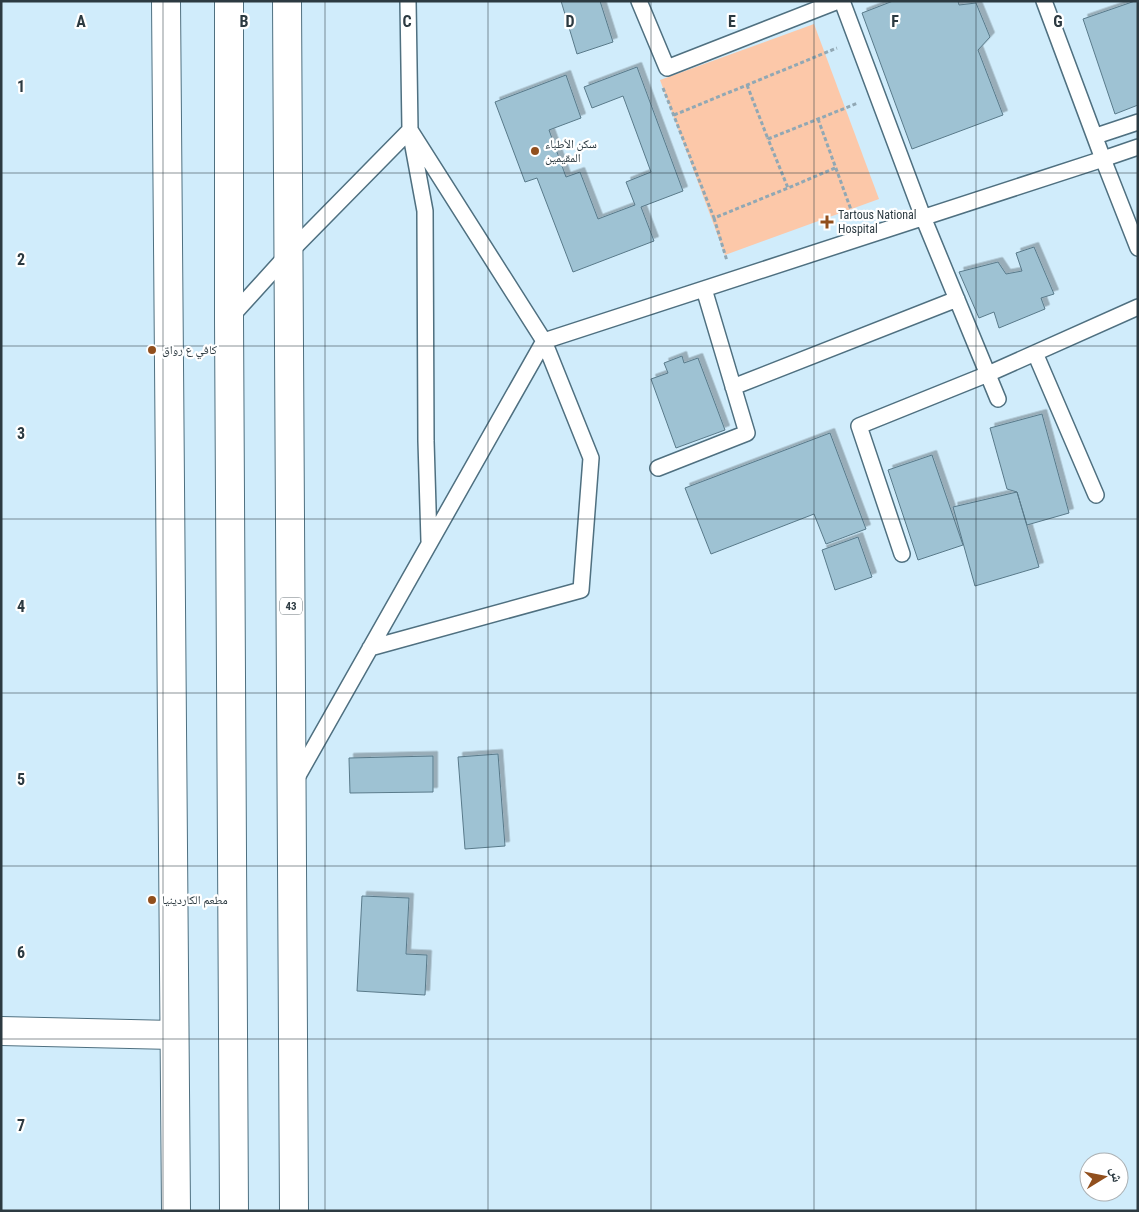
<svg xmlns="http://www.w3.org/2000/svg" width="1139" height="1212" viewBox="0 0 1139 1212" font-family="'Roboto Condensed','Noto Naskh Arabic',sans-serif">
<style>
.green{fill:#fcc8a9}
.building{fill:#9ec2d3;stroke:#597a8a;filter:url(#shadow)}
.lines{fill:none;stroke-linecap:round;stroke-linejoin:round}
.lane-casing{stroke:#4f7080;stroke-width:18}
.street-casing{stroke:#4f7080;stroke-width:30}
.primary-casing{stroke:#4f7080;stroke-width:30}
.path{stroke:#91a8b4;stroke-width:3;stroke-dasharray:4 2.5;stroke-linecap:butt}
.lane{stroke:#fff;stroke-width:15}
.street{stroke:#fff;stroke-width:28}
.primary{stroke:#fff;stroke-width:28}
.grid{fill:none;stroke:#2c3a41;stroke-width:1;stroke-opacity:0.55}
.poi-dot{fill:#914f1d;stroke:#fff;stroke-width:2}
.labels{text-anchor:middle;stroke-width:4.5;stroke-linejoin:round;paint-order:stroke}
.shield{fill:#fff;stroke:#6b757a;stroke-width:1}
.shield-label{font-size:11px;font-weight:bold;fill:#2c3a41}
.poi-label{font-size:12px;fill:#2c3a41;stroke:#fff;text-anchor:start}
.grid-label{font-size:16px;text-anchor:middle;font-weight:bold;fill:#2c3a41;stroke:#fff;stroke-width:4.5;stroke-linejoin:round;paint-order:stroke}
</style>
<defs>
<filter id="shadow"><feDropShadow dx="4.5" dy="-4.5" stdDeviation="0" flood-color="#0004"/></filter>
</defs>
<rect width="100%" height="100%" fill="#d0ecfb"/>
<!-- green -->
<path class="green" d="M814 24 879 199 725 255 660 80Z"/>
<!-- building -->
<path class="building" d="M561 1H600L613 42 577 54Z
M893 1H958L959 5 976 3 990 37 978 50 1003 115 912 149 862 13Z
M1135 1H1138V105L1115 114 1083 19Z
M637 67 683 191 641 207 654 241 573 272 537 178 525 182 495 102 566 75 581 118 549 130 566 177 580 172 598 219 635 205 626 182 651 172 623 96 592 108 584 87Z
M1034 247 1054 294 1041 298 1045 309 999 328 994 312 979 318 959 272 998 262 1006 274 1022 271 1016 253Z
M682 356 684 363 698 358 725 430 676 448 651 379 668 373 664 363Z
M1042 414 1069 513 1027 525 1017 492 1007 489 990 428Z
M830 433 866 529 826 544 814 514 711 554 685 488Z
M932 455 963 545 918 560 888 470Z
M1017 492 1039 567 975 586 953 507Z
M858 537 872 577 835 590 822 550Z
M498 754 505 846 465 849 458 757Z
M433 756V792L350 793 349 758Z
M362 896 409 898 406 954 427 955 425 995 357 991Z"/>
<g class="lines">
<!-- lane casing -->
<g class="lane-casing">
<path id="lane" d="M408 1 410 130 425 211 426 441 429 541
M639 1 667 68 838 1
M842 1 923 217 998 399
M1096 136 1138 122
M1138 147 1103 159 1138 248
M230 318 289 253 410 130 544 341 591 458 581 590 370 648
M1035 353 1096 495
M733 387 957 299
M658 468 747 433 704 289
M902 554 859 426 988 374 1138 307
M295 781 544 341 1103 159 1044 1"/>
</g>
<!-- street casing -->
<g class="street-casing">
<path id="street" d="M166 1 176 1211
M1 1031 173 1035"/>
</g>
<!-- primary casing -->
<g class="primary-casing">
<path id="primary" d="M229 1V319L234 1211
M287 1 294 1211"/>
</g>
<!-- path -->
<path class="path" d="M747 85 768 139
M663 88 714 218 788 188
M674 115 837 48
M818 119 854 218
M835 168 788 188 768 139 858 103
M714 218 727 261"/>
<!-- lane -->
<use href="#lane" class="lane"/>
<!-- street -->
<use href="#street" class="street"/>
<!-- primary -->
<use href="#primary" class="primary"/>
</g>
<!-- grid -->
<path class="grid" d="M163 1V1211M325 1V1211M488 1V1211M651 1V1211M814 1V1211M976 1V1211M1 173H1138M1 346H1138M1 519H1138M1 693H1138M1 866H1138M1 1039H1138"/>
<!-- markers -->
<g class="poi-dot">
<circle cx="535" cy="151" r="5"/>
<path d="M824.5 214.5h5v5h5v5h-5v5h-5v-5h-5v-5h5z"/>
<circle cx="152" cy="350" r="5"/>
<circle cx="152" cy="900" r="5"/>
</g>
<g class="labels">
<!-- shield labels -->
<rect class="shield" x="280" y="597.5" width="22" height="17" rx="4"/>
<g class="shield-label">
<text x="291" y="610">43</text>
</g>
<!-- poi labels -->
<g class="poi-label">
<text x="545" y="148">سكن الأطباء<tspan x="545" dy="14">المقيمين</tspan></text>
<text x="838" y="219">Tartous National<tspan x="838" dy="14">Hospital</tspan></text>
<text x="162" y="354">كافي ع رواق</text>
<text x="162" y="904">مطعم الكاردينيا</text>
</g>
</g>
<g class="grid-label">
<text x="81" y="27">A</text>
<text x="244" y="27">B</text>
<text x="407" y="27">C</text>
<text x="570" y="27">D</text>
<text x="732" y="27">E</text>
<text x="895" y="27">F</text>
<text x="1058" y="27">G</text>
<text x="21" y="92">1</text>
<text x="21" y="265">2</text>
<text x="21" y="439">3</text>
<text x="21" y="612">4</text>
<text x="21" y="785">5</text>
<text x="21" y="958">6</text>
<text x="21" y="1131">7</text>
</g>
<!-- border -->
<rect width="1139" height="1212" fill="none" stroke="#2c3a41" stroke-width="5"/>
<!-- north arrow -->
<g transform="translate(1104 1177) rotate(80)"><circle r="24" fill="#ffffff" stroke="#abb0b3"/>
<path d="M0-4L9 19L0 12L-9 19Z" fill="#914f1d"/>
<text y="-8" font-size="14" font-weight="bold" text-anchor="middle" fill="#2c3a41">ش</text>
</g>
</svg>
